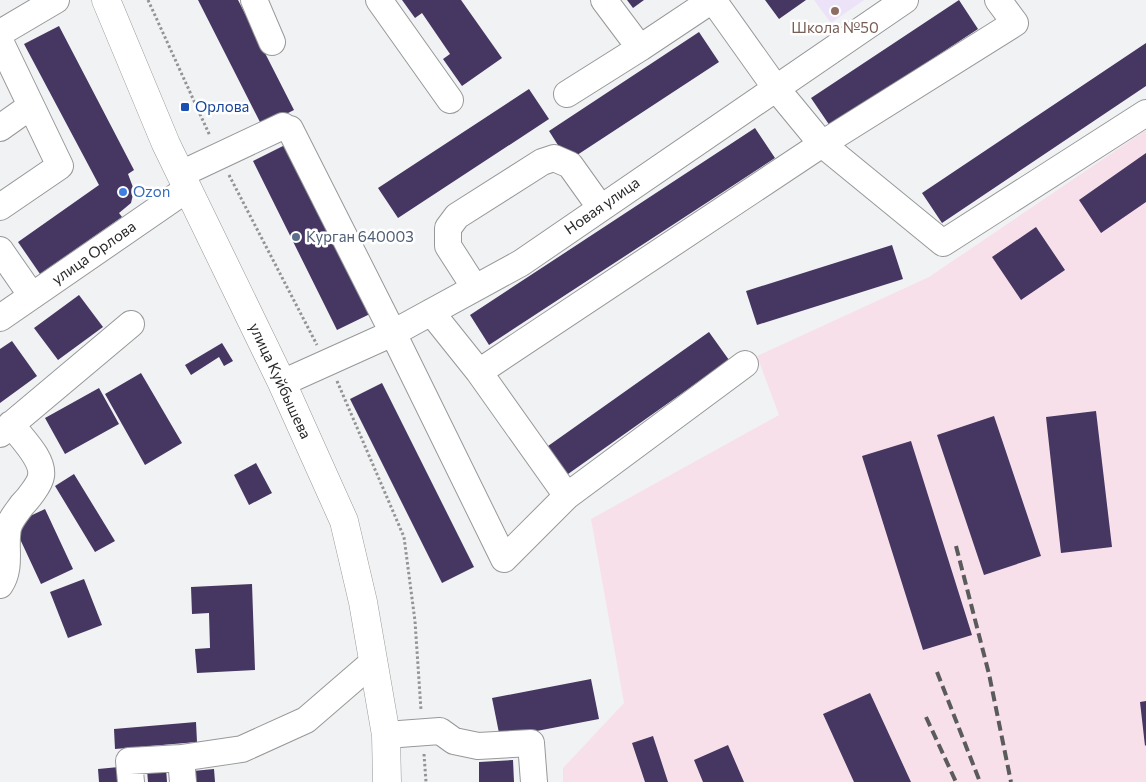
<svg xmlns="http://www.w3.org/2000/svg" width="1146" height="782" viewBox="0 0 1146 782" font-family="Commissioner,sans-serif">
<style>
.industrial{fill:#f8e0eb}
.education{fill:#ece3f9}
.building{fill:#463662}
.lines{fill:none;stroke-linecap:round;stroke-linejoin:round}
.minor-casing{stroke:#979899;stroke-width:28}
.major-casing{stroke:#979899;stroke-width:29}
.path{stroke:#949495;stroke-width:3;stroke-dasharray:2.5 2.5;stroke-linecap:butt}
.minor{stroke:#fff;stroke-width:26}
.major{stroke:#fff;stroke-width:28}
.rail{stroke:#5b5b5c;stroke-width:4;stroke-dasharray:10 5;stroke-linecap:butt}
.education-dot{fill:#8d6e63;stroke:#fff;stroke-width:2}
.transit-dot{fill:#1a4fb4;stroke:#fff;stroke-width:2}
.shop-dot{fill:#3f7fe0;stroke:#fff;stroke-width:2}
.service-dot{fill:#5c6f8a;stroke:#fff;stroke-width:2}
.labels{text-anchor:middle;stroke-width:5;stroke-linejoin:round;paint-order:stroke}
.education-label{font-size:15px;fill:#785e54;stroke:#fff}
.transit-label{font-size:15px;fill:#164399;stroke:#fff;text-anchor:start}
.shop-label{font-size:15px;fill:#366cbe;stroke:#fff;text-anchor:start}
.street-label{font-size:15px;fill:#29292a;stroke:#fff}
.service-label{font-size:15px;fill:#4e5e75;stroke:#fff;text-anchor:start}
</style>
<rect width="100%" height="100%" fill="#f1f2f3"/>
<!-- industrial -->
<path class="industrial" d="M1146 130V782H563V768L624 703 591 519 779 415 757 356 929 277Z"/>
<!-- education -->
<path class="education" d="M814 0H864L831 23Z"/>
<!-- building -->
<path class="building" d="M198 0H238L294 110 262 126Z
M402 0H461L502 58 462 86 443 59 450 54 422 13 415 18Z
M627 0H644L633 8Z
M765 0H806L779 19Z
M959 0 978 29 830 126 811 98Z
M59 26 134 170 128 174 134 190 131 203 119 213 122 217 40 274 18 242 99 185 24 44Z
M699 32 719 62 568 161 549 131Z
M1146 43V86L942 223 922 193Z
M529 89 549 119 398 218 378 188Z
M755 128 775 158 489 345 470 315Z
M287 144 372 313 337 330 253 161Z
M1146 153V202L1101 233 1079 200Z
M1036 227 1065 270 1021 300 992 257Z
M892 245 903 279 757 325 746 291Z
M79 295 103 327 58 360 34 328Z
M709 332 729 360 561 479 541 451Z
M12 341 37 376 0 403V349Z
M222 343 233 361 224 366 219 357 191 375 185 365Z
M141 373 182 443 145 465 105 394Z
M382 383 474 567 442 583 350 399Z
M99 388 119 424 65 454 45 418Z
M1096 411 1112 547 1061 553 1046 417Z
M994 416 1041 556 984 575 937 435Z
M911 441 972 635 923 650 862 456Z
M256 463 272 493 249 505 234 475Z
M74 474 115 541 95 552 55 486Z
M45 509 73 569 41 584 13 524Z
M84 579 102 625 68 638 50 592Z
M252 584 255 670 197 673 195 649 210 648 209 613 192 614 191 587Z
M591 679 599 719 500 738 492 698Z
M870 693 911 782H854L823 714Z
M1146 701V745L1145 746 1140 702Z
M196 722 197 742 115 749 114 729Z
M653 736 668 782H645L632 743Z
M728 745 744 782H703L694 760Z
M513 760 514 782H479V762Z
M119 767 120 782H99L98 769Z
M166 768 167 782H148L147 770Z
M214 769 215 782H194L193 771Z"/>
<g class="lines">
<!-- minor casing -->
<g class="minor-casing">
<path id="minor" d="M254 0 272 42
M379 0 450 100
M604 0 640 48
M713 0 775 87 822 144 1015 23 998 0
M0 33 56 0
M0 41 60 166 0 207
M567 94 640 48 712 0
M0 128 31 106
M290 129 393 333 504 559 567 496
M181 174 283 126
M0 250 32 296
M475 288 448 246V228L457 216 542 162 554 158 570 165 600 207
M431 312 479 372 567 496 745 364
M0 318 187 189
M479 372 822 144 943 243 1146 113
M282 383 393 333 521 263 905 0
M0 434 131 324
M0 585C12 567 4 547 8 528 10 520 17 512 22 505 28 499 40 484 41 476 44 459 21 438 11 424
M386 735 440 731 454 741 478 746 531 743 534 782
M181 758 183 782
M131 782 129 761 181 758 242 749 306 720 372 663"/>
</g>
<!-- major casing -->
<g class="major-casing">
<path id="major" d="M106 0 166 144 282 383 344 521 363 602 386 735 387 782"/>
</g>
<!-- path -->
<path class="path" d="M148 0 210 136
M229 175 317 345
M337 381 404 537 415 621 421 710
M424 754 426 782"/>
<!-- minor -->
<use href="#minor" class="minor"/>
<!-- major -->
<use href="#major" class="major"/>
<!-- rail -->
<path class="rail" d="M956 546 989 674 1011 782
M937 672 980 782
M926 717 956 782"/>
</g>
<!-- markers -->
<circle class="education-dot" cx="835" cy="11" r="5"/>
<rect class="transit-dot" x="180" y="102" width="10" height="10" rx="2.5"/>
<circle class="shop-dot" cx="123" cy="192" r="5"/>
<circle class="service-dot" cx="296" cy="237" r="5"/>
<g class="labels">
<!-- education labels -->
<g class="education-label">
<text x="835" y="33">Школа №50</text>
</g>
<!-- transit labels -->
<g class="transit-label">
<text x="195" y="112">Орлова</text>
</g>
<!-- shop labels -->
<g class="shop-label">
<text x="133" y="197">Ozon</text>
</g>
<!-- street labels -->
<g class="street-label">
<text transform="translate(602 206) rotate(-35)" y="5">Новая улица</text>
<text transform="translate(94 253) rotate(-35)" y="5">улица Орлова</text>
<text transform="translate(280 381) rotate(65)" y="5">улица Куйбышева</text>
</g>
<!-- service labels -->
<g class="service-label">
<text x="306" y="242">Курган 640003</text>
</g>
</g>
</svg>
